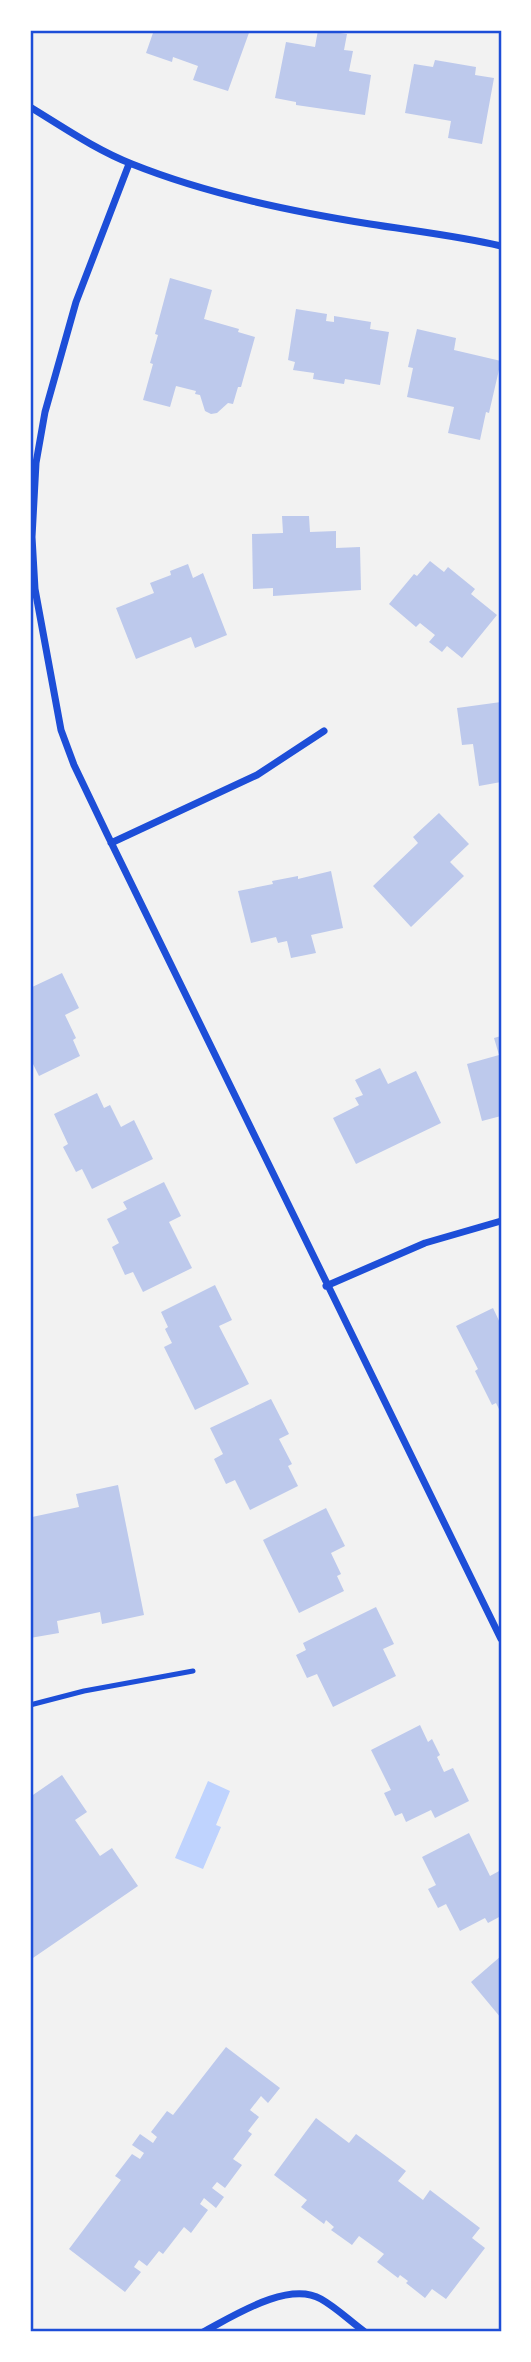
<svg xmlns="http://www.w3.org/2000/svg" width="531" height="2362" viewBox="0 0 531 2362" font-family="Overpass,sans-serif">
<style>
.water{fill:#bfd3fe}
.building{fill:#bdc9ec}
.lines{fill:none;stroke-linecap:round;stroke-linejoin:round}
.service{stroke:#1d4ed8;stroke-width:5}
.minor{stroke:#1d4ed8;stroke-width:7}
.neatline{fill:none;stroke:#1d4ed8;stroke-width:2.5}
</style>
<rect width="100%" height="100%" fill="#f2f2f2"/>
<!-- water -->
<path class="water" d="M208 1781 230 1791 216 1825 221 1827 203 1869 175 1858Z"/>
<!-- building -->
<path class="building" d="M154 30H250L228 91 193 80 198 66 173 57 172 62 146 53Z
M318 30 347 34 344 50 353 51 349 71 371 75 365 115 296 105V102L275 98 286 42 315 47Z
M435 60 476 67 475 75 494 78 482 144 448 138 451 121 405 113 414 64 433 67Z
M170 278 212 290 204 319 239 329 238 332 255 337 241 387H238L233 404 228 403 217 413 211 414 205 411 200 395 195 394 196 391 176 386 170 407 143 400 153 364 150 363 158 335 155 334Z
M296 309 327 314 326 321 334 322V316L371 322 370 329 389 332 380 385 345 379 344 384 313 379 314 373 293 370 295 362 288 360Z
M417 329 456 338 454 350 501 361 489 413 486 412 480 440 448 433 454 407 407 397 413 368 408 367Z
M282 516H309L310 532 336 531V548L360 547 361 590 273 596V588L253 589 252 534 283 533Z
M430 561 444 572 448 567 475 589 471 594 497 615 462 658 447 646 442 652 429 642 435 635 420 623 416 627 389 604 414 574 417 576Z
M188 564 193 578 203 573 227 635 195 648 191 637 136 659 116 608 154 593 150 583 171 575 170 571Z
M501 702V782L479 786 473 744 462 745 457 708Z
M439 813 469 844 450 862 464 876 411 927 373 886 418 843 413 837Z
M331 871 343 928 311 935 316 953 291 958 287 941 278 943 276 937 251 943 238 891 273 884 272 881 298 876V879Z
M62 973 79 1008 65 1015 76 1038 73 1040 80 1056 39 1076 30 1058V988Z
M501 1036V1116L482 1121 467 1064 499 1055 494 1038Z
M380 1068 388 1084 416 1071 441 1123 356 1164 333 1118 359 1105 355 1098 363 1095 355 1080Z
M97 1093 104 1108 110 1105 121 1127 134 1120 153 1159 92 1189 82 1169 76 1172 63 1147 68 1144 54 1114Z
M164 1182 181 1216 169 1222 192 1268 143 1292 133 1272 125 1275 112 1247 119 1243 107 1219 127 1209 123 1202Z
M215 1285 232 1320 219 1326 249 1384 195 1410 164 1347 172 1343 165 1329 168 1327 161 1312Z
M493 1308 501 1325V1413L496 1403 492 1405 475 1371 478 1369 456 1326Z
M271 1399 289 1434 279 1439 292 1464 288 1466 298 1486 250 1510 235 1480 226 1484 214 1459 223 1454 210 1428Z
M118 1485 144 1615 102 1624 100 1612 57 1621 59 1633 30 1638V1510L32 1517 79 1507 76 1494Z
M326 1508 345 1546 331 1553 341 1574 337 1576 344 1591 299 1613 263 1540Z
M376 1607 394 1644 383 1649 396 1676 333 1707 317 1674 307 1678 296 1655 306 1650 303 1643Z
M420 1725 428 1742 432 1739 440 1755 437 1757 444 1772 453 1768 469 1801 435 1818 431 1810 406 1822 402 1813 395 1816 384 1793 391 1790 371 1750Z
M62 1775 87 1812 75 1820 100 1856 112 1848 138 1886 30 1960V1797Z
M469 1833 490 1876 501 1870V1916L488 1923 485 1918 460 1931 446 1904 438 1908 428 1889 436 1885 422 1857Z
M501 1956V2018L471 1982Z
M226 2047 280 2088 268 2103 261 2096 250 2110 259 2117 248 2131 252 2134 233 2159 242 2165 225 2188 217 2182 212 2188 224 2197 216 2208 204 2198 200 2204 208 2210 191 2233 184 2227 163 2254 159 2251 147 2266 139 2260 134 2267 141 2272 125 2292 69 2249 121 2180 115 2176 132 2154 140 2159 144 2153 132 2145 140 2134 153 2143 157 2137 151 2132 167 2111 173 2115Z
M316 2118 349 2143 356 2134 406 2171 398 2181 423 2200 430 2190 480 2228 472 2238 485 2248 446 2299 432 2289 425 2298 406 2283 408 2281 400 2275 398 2278 377 2262 384 2254 359 2236 352 2245 331 2230 334 2227 326 2220 324 2224 301 2207 307 2200 274 2175Z"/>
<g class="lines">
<!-- service -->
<path class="service" d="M30 1705 84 1691 193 1671"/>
<!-- minor -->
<path class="minor" d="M30 107C63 127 96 150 132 164 207 194 290 211 370 224 414 231 458 236 501 246
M129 164 76 302 45 412 36 463 32 537 35 589 61 730 74 765 107 834 501 1639
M111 843 257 775 324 731
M326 1286 425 1243 501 1221
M203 2332C232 2317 288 2280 321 2299 337 2308 351 2322 365 2332"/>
</g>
<!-- border -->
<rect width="531" height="2362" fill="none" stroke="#ffffff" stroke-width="63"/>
<rect x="32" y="32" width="468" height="2298" class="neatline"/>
</svg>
